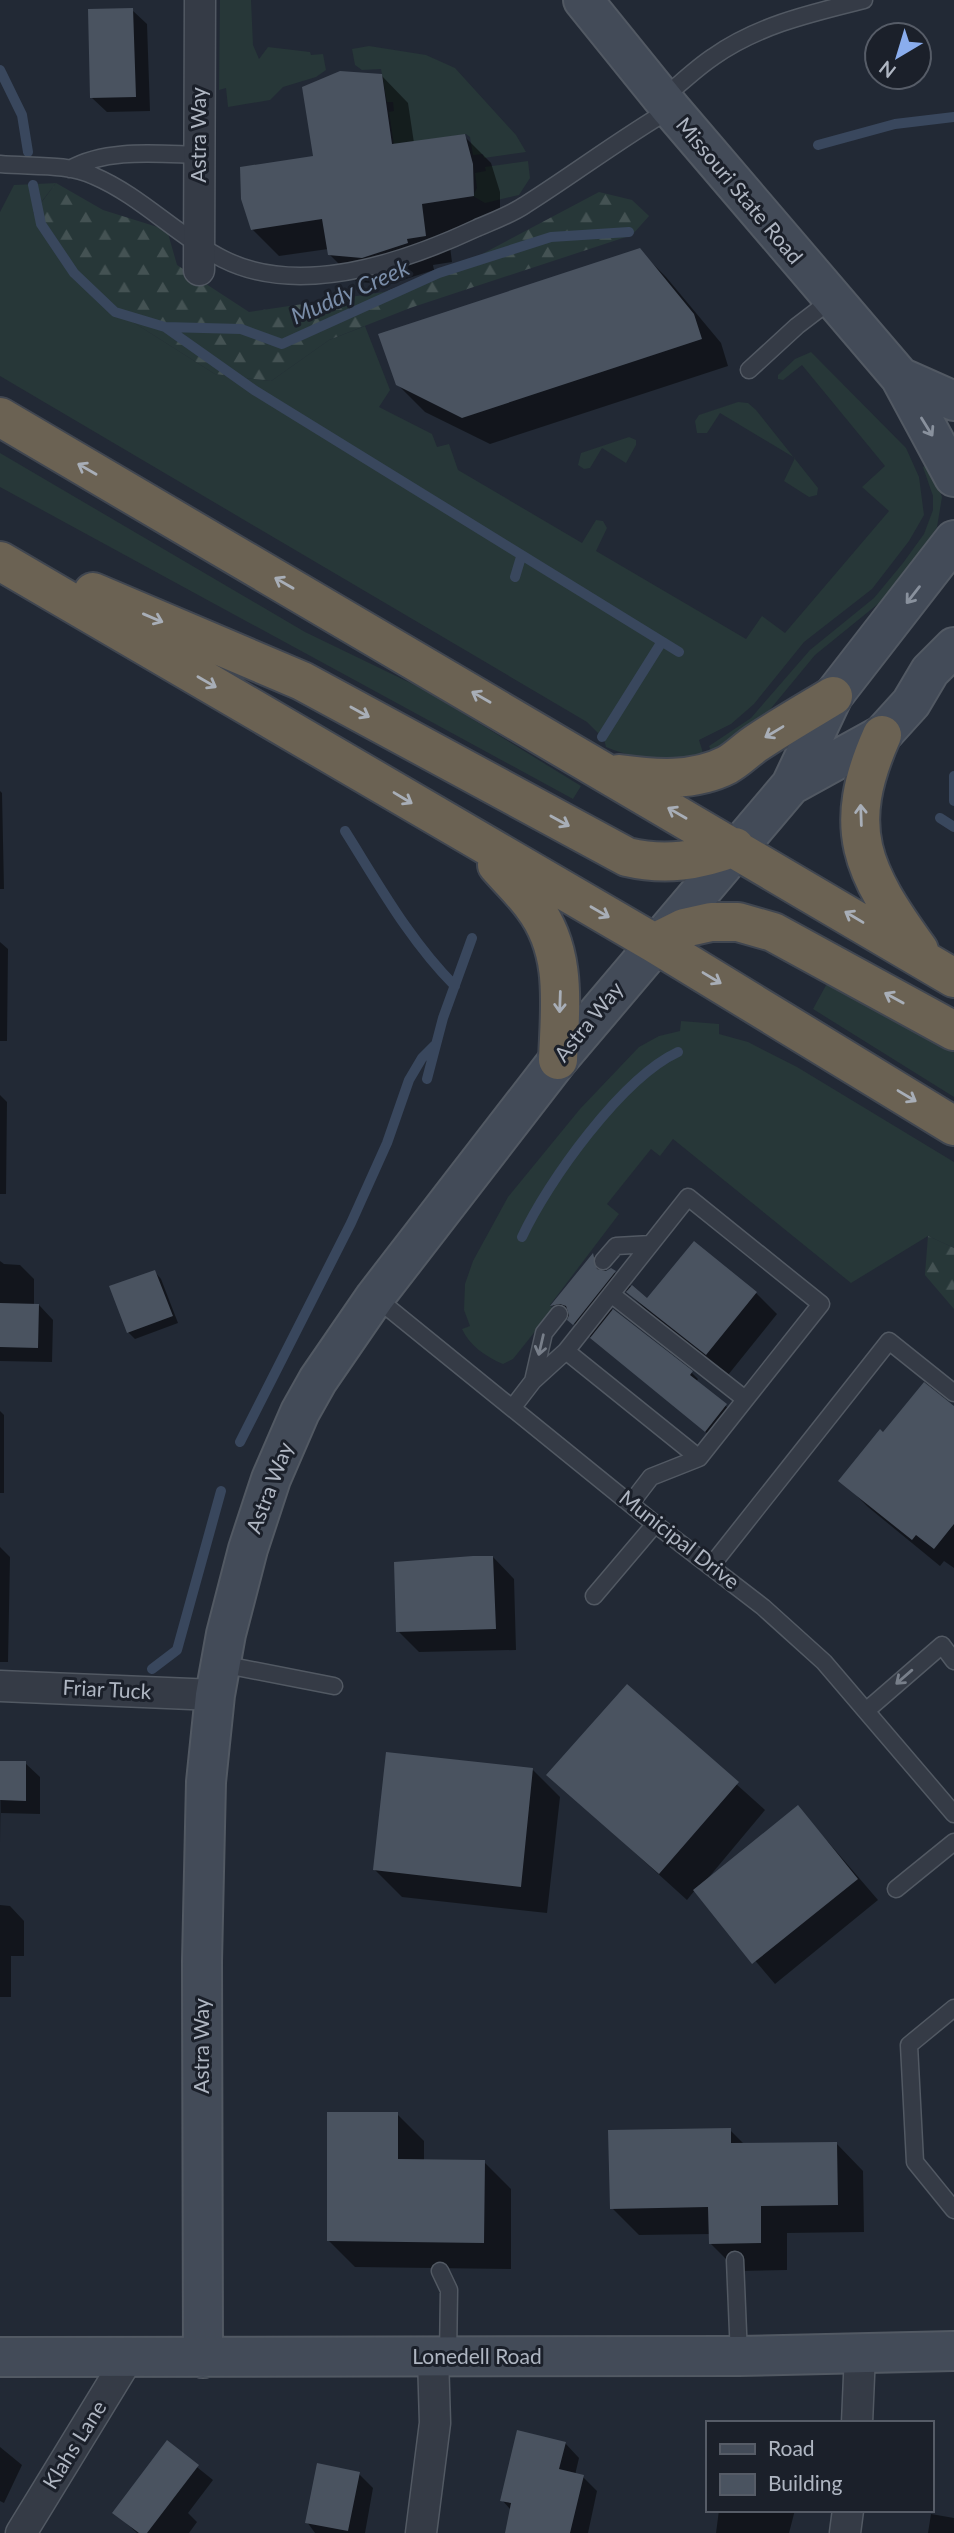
<svg xmlns="http://www.w3.org/2000/svg" width="954" height="2533" viewBox="0 0 954 2533" font-family="Lato,sans-serif">
<style>
.grass{fill:#273738}
.forest{fill:url(#forest-firs)}
.shadow{fill:#0007}
.lines{fill:none;stroke-linecap:round;stroke-linejoin:round}
.stream{stroke:#39475d;stroke-width:10}
.building{fill:#4a5360}
.lane-casing{stroke:#525963;stroke-width:19}
.street-casing{stroke:#525963;stroke-width:33}
.secondary-casing{stroke:#525963;stroke-width:42}
.highway-casing{stroke:#404650;stroke-width:42}
.lane{stroke:#353b46;stroke-width:16}
.street{stroke:#353b46;stroke-width:30}
.secondary{stroke:#434b58;stroke-width:38}
.highway{stroke:#6b6253;stroke-width:38}
.oneway{stroke:#89919d}
.oneway2{stroke:#a8aeb7}
.oneway3{stroke:#787f8a}
.labels{text-anchor:middle;stroke-width:6;stroke-linejoin:round;paint-order:stroke}
.street-label{font-size:21px;fill:#afb6c2;stroke:#1b202a}
.water-label{font-size:23px;font-style:italic;fill:#7a8da8;stroke:#1b202a}
</style>
<defs>
<pattern id="forest-firs" width="22" height="20" patternUnits="userSpaceOnUse" patternTransform="scale(1.75)"><rect width="22" height="20" fill="#273738"/><path d="M5 1l3.5 6h-7zM16 11l3.5 6h-7z" fill="#445253"/></pattern>
</defs>
<rect width="100%" height="100%" fill="#222935"/>
<!-- grass -->
<path class="grass" d="M220 0H251L253 45 259 59 268 47 310 52 311 55 323 54 326 70 316 77 283 87 270 100 228 107 226 88 219 90Z
M369 46 426 55 455 68 516 135 526 152 484 158 483 154 473 155 470 137 466 134 394 145 389 112 394 111 393 102H387L381 69 362 70 355 65 352 49Z
M528 161 530 178 519 195 485 203 473 196 477 188 475 173 486 171 485 167Z
M56 183 33 213 103 303 215 374 271 381 329 340 365 326 390 390 379 407 432 434 437 447 449 444 458 470 582 543 596 520 603 521 607 528 596 551 746 639 762 616 785 633 889 511 862 487 885 466 802 365 783 380 778 379V375L795 359 811 352 906 448 919 477 924 515 909 541 872 589 804 642 754 704 731 724 699 740 704 756C671 763 637 760 606 747L604 739 587 722 0 376V212L14 185Z
M738 402 748 403 756 410 818 488 817 495 809 497 784 481 795 458 720 413 707 433H697L695 421 699 415Z
M629 437 636 440V445L626 463 602 448 590 468 584 469 578 465 581 453Z
M0 453 305 632 425 690 581 786 573 799 0 487Z
M930 463 942 497 937 527 926 546 884 599 815 655 758 724 712 753 709 746 751 718 810 650 874 598 903 563 924 534 933 510V496L923 467Z
M830 978 954 1049V1097L813 1009Z
M681 1021 719 1024V1034L748 1042 797 1067 954 1162V1248L928 1236 851 1283 673 1139 660 1156 651 1149 607 1204 619 1214 550 1305 553 1309 513 1359 503 1364C486 1357 469 1345 462 1329L470 1326 464 1310 465 1284 473 1261 508 1197 580 1109 639 1047 659 1036 680 1031Z"/>
<!-- forest -->
<path class="forest" d="M56 183 103 210 167 230 177 265 249 312 384 292 469 261 599 192 632 200 649 216 632 235 410 308 329 340 271 381 215 374 103 303 47 244 33 214Z
M928 1236 954 1248V1309L925 1275Z"/>
<!-- shadow -->
<path class="shadow" d="M132 10 147 24 150 111 107 112 92 98Z
M381 75 408 103 414 143 464 136 491 163 500 192V223L448 231 452 262 433 265 434 270 390 284 357 282 329 254 328 249 279 256 252 229 315 158Z
M639 250 666 277 721 343 728 366 490 444 425 412 397 384Z
M0 791 2 793 4 889H0Z
M0 942 8 949 7 1041H0Z
M0 1095 7 1102 6 1194H0Z
M593 1255 607 1272 611 1270 648 1301 756 1293 777 1314 728 1375 649 1313 626 1290 611 1309 692 1373 698 1379 696 1382 733 1412 713 1438 553 1306Z
M0 1261 4 1264 20 1265 34 1279V1305H39L53 1320 52 1362 0 1361Z
M155 1272 161 1279 178 1323 135 1339 128 1332Z
M954 1409V1568L944 1561 940 1566 868 1507 841 1480Z
M0 1411 4 1415V1493H0Z
M0 1547 10 1557 8 1662H0Z
M493 1557 514 1579 516 1650 419 1652 398 1631Z
M627 1686 765 1810 704 1883 798 1807 878 1900 775 1984 695 1890 687 1900 549 1775Z
M0 1762 25 1763 40 1777V1814L1 1813V1842Z
M533 1770 560 1797 547 1913 402 1897 375 1870Z
M0 1905 10 1906 24 1921V1956H11V1997H0Z
M397 2114 424 2141V2161L484 2162 511 2189V2269L355 2267 328 2240Z
M730 2130 745 2145 836 2143 863 2171 864 2232 787 2233V2270L738 2271 711 2244V2234L639 2235 612 2208Z
M167 2443 213 2480 188 2513 197 2522 189 2533H137L114 2512Z
M565 2443 579 2458 575 2475 583 2477 597 2491 588 2533H506L511 2510 502 2500Z
M0 2447 22 2465 4 2503 0 2501Z
M359 2474 373 2488 365 2533H315L307 2522Z
M719 2510H795L789 2533H716Z
M931 2514 954 2518V2533H928Z"/>
<g class="lines">
<!-- stream -->
<path class="stream" d="M0 70 22 115 28 152
M818 145 895 124 954 117
M33 185 41 224 74 273 115 312 165 327 241 329 282 344 439 273 551 237 629 232
M165 327 254 390 679 652
M515 577 521 557
M602 737 661 643
M954 776V801
M940 818 954 827
M345 831C379 885 410 941 455 986
M427 1079 443 1018 472 938
M522 1237C548 1181 622 1078 678 1052
M240 1442 351 1223 387 1143 409 1080 422 1058 435 1045
M152 1669 177 1650 221 1491"/>
</g>
<!-- building -->
<path class="building" d="M133 8 136 97 90 98 88 9Z
M340 71 382 74 392 144 465 134 473 164 474 196 422 204 426 236 407 239 408 243 362 258 328 255 322 219 251 230 241 199 240 167 313 156 302 87Z
M640 248 694 314 702 339 462 418 396 385 378 334Z
M694 1241 757 1292 706 1355 626 1292 632 1285 647 1298Z
M593 1253 597 1269 606 1271 611 1268 616 1271 573 1325 567 1320 569 1315 566 1306 560 1304 550 1306Z
M155 1270 173 1316 127 1333 109 1286Z
M0 1303 39 1304 38 1348 0 1347Z
M613 1309 693 1371 690 1375 727 1404 705 1432 590 1338Z
M924 1382 954 1406V1524L934 1549 916 1535 912 1540 838 1481 880 1429 883 1432Z
M473 1556H493L496 1629 396 1632 394 1562Z
M627 1684 739 1782 659 1874 546 1775Z
M386 1752 533 1768 521 1887 373 1870Z
M0 1761H26V1801L0 1800Z
M798 1805 858 1879 752 1964 693 1890Z
M327 2112H398V2159L485 2160 484 2243 327 2241Z
M731 2128V2143L837 2142 838 2205 761 2206V2243L709 2244 708 2207 610 2209 608 2130Z
M517 2430 566 2442 559 2469 584 2475 570 2533H505L511 2503 500 2501Z
M167 2440 199 2465 147 2533H139L112 2513Z
M317 2463 360 2472 348 2531 305 2523Z"/>
<g class="lines">
<!-- lane casing -->
<g class="lane-casing">
<path id="lane" d="M663 98C679 85 695 69 713 57 758 25 812 13 864 0
M0 164C30 167 67 163 94 176 141 196 177 236 223 259 300 298 404 262 477 228 493 221 510 215 525 205 574 174 620 139 671 109
M70 169C107 148 158 154 199 155
M749 370 797 326 831 300
M603 1261 616 1246 651 1244
M611 1294 745 1399
M375 1297 655 1524 763 1607 824 1662 954 1814
M533 1381 544 1333 559 1314
M513 1407 533 1381 566 1351
M631 1503 651 1477 699 1458 821 1304 688 1197 566 1351 699 1458
M711 1566 889 1341 954 1393
M594 1596 655 1524
M221 1664 334 1686
M867 1710 942 1645 954 1661
M896 1889 954 1842
M954 2008 909 2045 915 2162 954 2210
M735 2260 739 2356
M440 2271 449 2290 448 2357"/>
</g>
<!-- street casing -->
<g class="street-casing">
<path id="street" d="M199 270 200 0
M0 1686 215 1695
M857 2423 860 2353
M21 2533 128 2358
M421 2533 435 2423 433 2357
M845 2533 848 2510"/>
</g>
<!-- secondary casing -->
<g class="secondary-casing">
<path id="secondary" d="M583 0 671 109 900 377 954 477
M900 377 954 401
M791 785 882 735 911 703 930 671 954 647
M0 2357 739 2356 954 2351
M203 2358 202 1961 206 1782 215 1695 226 1634 248 1549 271 1479 300 1412 318 1380 375 1297 558 1060 791 785 833 696 954 540"/>
</g>
<!-- highway casing -->
<g class="highway-casing">
<path id="highway" d="M0 417 954 978
M0 561 654 943 954 1126
M93 592 302 681 627 857C665 866 698 861 735 847
M882 735C840 829 862 871 919 950
M619 774C655 779 694 782 727 765 738 759 747 749 758 742 782 726 808 711 833 696
M497 865C509 879 523 892 533 906 568 952 560 1006 558 1060
M654 943 684 928 711 922H738L773 932 954 1031"/>
</g>
<!-- lane -->
<use href="#lane" class="lane"/>
<!-- street -->
<use href="#street" class="street"/>
<!-- secondary -->
<use href="#secondary" class="secondary"/>
<!-- highway -->
<use href="#highway" class="highway"/>
</g>
<!-- one-way arrows -->
<defs><path id="oneway-shaft" d="M-6 0H5M1.5-3L5.5 0L1.5 3" fill="none" stroke-width="1.6" stroke-linecap="round" stroke-linejoin="round" transform="scale(1.75)"/></defs>
<g class="oneway">
<use href="#oneway-shaft" transform="translate(927 427) rotate(58)"/>
<use href="#oneway-shaft" transform="translate(913 595) rotate(128)"/>
</g>
<g class="oneway2">
<use href="#oneway-shaft" transform="translate(87 469) rotate(-150)"/>
<use href="#oneway-shaft" transform="translate(284 583) rotate(-150)"/>
<use href="#oneway-shaft" transform="translate(153 618) rotate(23)"/>
<use href="#oneway-shaft" transform="translate(207 682) rotate(30)"/>
<use href="#oneway-shaft" transform="translate(481 697) rotate(-150)"/>
<use href="#oneway-shaft" transform="translate(360 712) rotate(29)"/>
<use href="#oneway-shaft" transform="translate(774 732) rotate(149)"/>
<use href="#oneway-shaft" transform="translate(403 798) rotate(31)"/>
<use href="#oneway-shaft" transform="translate(677 813) rotate(-150)"/>
<use href="#oneway-shaft" transform="translate(861 815) rotate(-92)"/>
<use href="#oneway-shaft" transform="translate(560 821) rotate(29)"/>
<use href="#oneway-shaft" transform="translate(600 912) rotate(30)"/>
<use href="#oneway-shaft" transform="translate(854 917) rotate(-149)"/>
<use href="#oneway-shaft" transform="translate(712 978) rotate(31)"/>
<use href="#oneway-shaft" transform="translate(894 998) rotate(-151)"/>
<use href="#oneway-shaft" transform="translate(560 1002) rotate(92)"/>
<use href="#oneway-shaft" transform="translate(907 1096) rotate(31)"/>
</g>
<g class="oneway3">
<use href="#oneway-shaft" transform="translate(541 1345) rotate(103)"/>
<use href="#oneway-shaft" transform="translate(904 1677) rotate(139)"/>
</g>
<g class="labels">
<!-- street labels -->
<g class="street-label">
<text transform="translate(199 135) rotate(-90)" y="7">Astra Way</text>
<text transform="translate(739 191) rotate(50)" y="7">Missouri State Road</text>
<text transform="translate(589 1022) rotate(-51)" y="7">Astra Way</text>
<text transform="translate(270 1488) rotate(-69)" y="7">Astra Way</text>
<text transform="translate(679 1540) rotate(38)" y="7">Municipal Drive</text>
<text transform="translate(107 1690) rotate(3)" y="7">Friar Tuck</text>
<text transform="translate(202 2046) rotate(-90)" y="7">Astra Way</text>
<text x="477" y="2364">Lonedell Road</text>
<text transform="translate(75 2445) rotate(-58)" y="7">Klahs Lane</text>
</g>
<!-- water labels -->
<g class="water-label">
<text transform="translate(350 292) rotate(-24)" y="8">Muddy Creek</text>
</g>
</g>
<!-- legend -->
<rect x="706" y="2421" width="228" height="91" fill="#1b202a" stroke="#565c67" stroke-width="2"/>
<rect x="720" y="2444" width="35" height="10" fill="#434b58" stroke="#565c67" stroke-width="2"/>
<text x="768" y="2456" font-size="21" fill="#afb6c2">Road</text>
<rect x="720" y="2474" width="35" height="21" fill="#4a5360" stroke="#565c67" stroke-width="2"/>
<text x="768" y="2491" font-size="21" fill="#afb6c2">Building</text>
<!-- north arrow -->
<g transform="translate(898 56) rotate(218)"><circle r="33" fill="#1b202a" stroke="#565c67" stroke-width="2"/>
<path d="M0-5L12 26L0 18L-12 26Z" fill="#8aaded"/>
<text y="-10" font-size="19" font-weight="bold" text-anchor="middle" fill="#afb6c2">N</text>
</g>
</svg>
